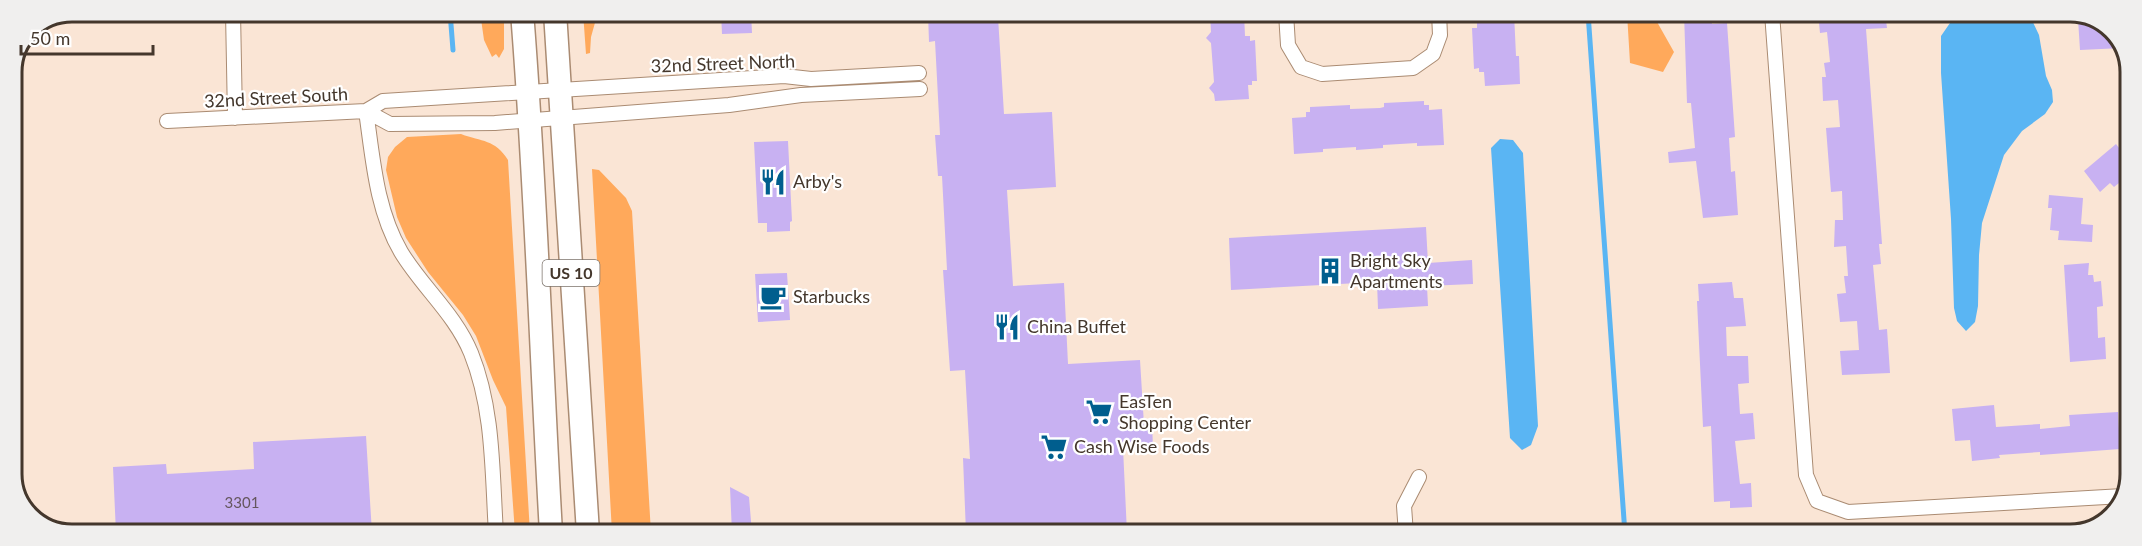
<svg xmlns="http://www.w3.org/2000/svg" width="2142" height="546" viewBox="0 0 2142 546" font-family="Lato,sans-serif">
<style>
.green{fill:#ffa95b}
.water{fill:#5ab5f3}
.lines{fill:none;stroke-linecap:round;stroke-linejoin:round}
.stream{stroke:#5ab5f3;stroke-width:5}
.building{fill:#c8b1f2}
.street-casing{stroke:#aa8b72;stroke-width:16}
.primary-casing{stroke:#aa8b72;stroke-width:25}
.street{stroke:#fff;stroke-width:14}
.primary{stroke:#fff;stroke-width:22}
.labels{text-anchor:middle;stroke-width:4.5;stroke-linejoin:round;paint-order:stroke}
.number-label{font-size:15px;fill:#65565e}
.shield{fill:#fff;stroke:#7c736b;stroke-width:1.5}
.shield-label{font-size:16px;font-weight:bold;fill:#44372c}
.street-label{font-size:18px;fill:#44372c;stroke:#fff}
.poi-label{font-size:18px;fill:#44372c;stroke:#fff;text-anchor:start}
.rim{fill:none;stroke:#44372c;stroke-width:3}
</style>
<rect width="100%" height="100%" fill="#fae5d5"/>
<!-- green -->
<path class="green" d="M480 12H504V49L499 58 496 54 492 57 484 40Z
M583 12H598L591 37 590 53 586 54Z
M1627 13H1652L1674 52 1663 72 1630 63Z
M461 134C482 142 495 139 508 160L530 533H515L506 407 493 380 476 336 463 315 428 272 406 238 397 217 386 170 388 157 395 147 407 137Z
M592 169 599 170 626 198 632 211 651 533H612Z"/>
<!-- water -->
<path class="water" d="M1992 13H2023L2031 18 2039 35 2046 76 2052 90 2053 102 2045 114 2022 131 2004 155 1982 223 1979 255 1978 306 1975 322 1966 331 1957 321 1954 308 1951 219 1941 73V36L1950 23 1964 17Z
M1500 139 1513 140 1523 153 1538 426 1531 445 1522 450 1510 438 1491 148Z"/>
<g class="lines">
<!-- stream -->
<path class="stream" d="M450 12 453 50
M1588 13 1625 534"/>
</g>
<!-- building -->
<path class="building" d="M721 12H751L752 33 722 34Z
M928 13H994V18L998 17 1004 114 1052 112 1056 187 1007 190 1013 286 1064 283 1068 364 1140 360 1144 425 1152 424 1153 447 1123 448 1127 533H966L963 458 970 459 965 370 950 371 943 270H947L942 176H938L935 135H940L935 41 929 42Z
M1210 13H1244L1245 36H1250V41L1255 40 1257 81H1252V85H1248L1249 99 1215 101 1214 94 1209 88 1214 82 1211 43 1206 38 1211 32Z
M1481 13H1514L1516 56H1519L1520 84 1485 86 1484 72H1479V68L1474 69 1472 28H1477V23H1482Z
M1684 13H1711L1712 24 1727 23 1735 137 1729 138 1731 172 1735 171 1738 215 1703 218 1696 161 1669 163 1668 152 1695 148 1691 103H1687Z
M1818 13H1885L1887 28 1866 29 1882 244H1879L1881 264 1873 265 1879 330 1887 329 1890 373 1842 375 1840 351 1859 350 1857 321 1840 322 1837 294 1846 293 1844 276H1848L1846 246 1834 247 1835 220H1843L1842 191 1831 192 1826 128 1840 127 1838 100 1823 101 1822 77H1826L1824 63 1830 62 1827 32 1820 33Z
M2078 19H2091L2115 32 2122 48 2080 50Z
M1424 101V105H1429V110L1442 109 1444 145 1417 146V143L1383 145V148L1356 150V147L1323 149V152L1294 154 1292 118 1306 117V112H1310V107L1350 105V109L1380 108 1384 107V103Z
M788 141 792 221 790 222V231L767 232V223H758L754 142Z
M2116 144 2129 161V195L2119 183 2114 187 2110 183 2100 192 2084 171Z
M2049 195 2083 198 2081 224 2093 225 2092 242 2058 240 2059 231 2050 230 2052 208H2048Z
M1426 227 1428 263 1472 260 1473 284 1427 286 1428 306 1378 309 1377 282 1231 290 1229 238Z
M2089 263 2088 275H2093L2094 282 2101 281 2103 306 2097 307 2098 338 2105 337 2106 359 2070 362 2064 265Z
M787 273 790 320 758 322 755 274Z
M1732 282 1734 298H1743L1746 326 1726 327 1727 356H1748L1749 383 1738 384 1740 414 1753 413 1755 439 1735 441 1740 484 1751 483 1752 507 1730 508V501L1714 502 1711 426 1703 427 1697 301H1699L1698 284Z
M1994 405 1996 427 2040 424V429L2070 426 2069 415 2118 412 2120 449 2040 455V452L1999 455 2000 458 1972 461 1970 440 1955 441 1952 409Z
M366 436 372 533H116L113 467 166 464 167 474 254 469 253 442Z
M730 487 749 497 752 533H732Z"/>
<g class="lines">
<!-- street casing -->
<g class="street-casing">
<path id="street" d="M233 12 235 118
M1286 13 1288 45 1301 67 1322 74 1413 68 1433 54 1440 35 1439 13
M1772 13 1806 475 1817 501 1848 512 2123 496
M366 111 390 124 495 123 729 105 801 95 920 89
M366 111C373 159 376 209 401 252 422 287 455 314 471 353 494 410 492 473 496 533
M167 121 366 111 383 101 784 76 811 79 919 73
M1406 534 1404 506 1419 477"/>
</g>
<!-- primary casing -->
<g class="primary-casing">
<path id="primary" d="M522 12C536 186 541 360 551 533
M555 12 588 533"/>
</g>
<!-- street -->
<use href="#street" class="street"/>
<!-- primary -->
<use href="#primary" class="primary"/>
</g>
<!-- icons -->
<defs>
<g id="restaurant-bare" transform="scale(2.07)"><path d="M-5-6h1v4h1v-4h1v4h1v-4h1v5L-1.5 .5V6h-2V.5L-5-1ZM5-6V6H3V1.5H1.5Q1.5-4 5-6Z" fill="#005e8e" stroke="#fff" stroke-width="2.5" paint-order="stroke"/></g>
<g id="building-bare" transform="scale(2.07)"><path d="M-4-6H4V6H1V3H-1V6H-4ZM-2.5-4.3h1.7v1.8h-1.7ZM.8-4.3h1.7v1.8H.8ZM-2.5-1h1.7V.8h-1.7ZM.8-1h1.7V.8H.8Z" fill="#005e8e" stroke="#fff" stroke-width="2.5" paint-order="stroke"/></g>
<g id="cafe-bare" transform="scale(2.07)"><path d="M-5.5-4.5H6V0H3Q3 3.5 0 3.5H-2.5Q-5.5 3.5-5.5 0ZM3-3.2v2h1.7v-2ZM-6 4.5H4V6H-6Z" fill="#005e8e" stroke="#fff" stroke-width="2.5" paint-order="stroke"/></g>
<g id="supermarket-bare" transform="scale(2.07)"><path d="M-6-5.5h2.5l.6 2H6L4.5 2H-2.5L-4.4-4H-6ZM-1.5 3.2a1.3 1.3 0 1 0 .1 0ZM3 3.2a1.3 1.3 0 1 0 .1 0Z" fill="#005e8e" stroke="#fff" stroke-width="2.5" paint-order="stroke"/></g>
</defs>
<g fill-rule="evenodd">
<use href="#restaurant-bare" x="773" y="182"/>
<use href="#building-bare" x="1330" y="271"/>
<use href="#cafe-bare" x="773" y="297"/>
<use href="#restaurant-bare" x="1007" y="327"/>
<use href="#supermarket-bare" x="1099" y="412"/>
<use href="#supermarket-bare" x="1054" y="447"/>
</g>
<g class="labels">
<!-- number labels -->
<g class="number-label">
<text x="242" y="508">3301</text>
</g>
<!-- shield labels -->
<rect class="shield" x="542.5" y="260" width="57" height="26" rx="4.5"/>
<g class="shield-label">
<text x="571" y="279">US 10</text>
</g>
<!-- street labels -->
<g class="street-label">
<text transform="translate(723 64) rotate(-2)" y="6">32nd Street North</text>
<text transform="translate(276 98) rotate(-3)" y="6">32nd Street South</text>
</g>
<!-- poi labels -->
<g class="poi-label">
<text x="793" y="188">Arby's</text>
<text x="1350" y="267">Bright Sky<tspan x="1350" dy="21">Apartments</tspan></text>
<text x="793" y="303">Starbucks</text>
<text x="1027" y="333">China Buffet</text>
<text x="1119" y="408">EasTen<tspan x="1119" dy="21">Shopping Center</tspan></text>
<text x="1074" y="453">Cash Wise Foods</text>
</g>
</g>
<!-- crop -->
<path d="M0 0H2142V546H0ZM72 22H2070A50 50 0 0 1 2120 72V474A50 50 0 0 1 2070 524H72A50 50 0 0 1 22 474V72A50 50 0 0 1 72 22Z" fill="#f0efee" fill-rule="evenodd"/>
<path class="rim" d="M72 22H2070A50 50 0 0 1 2120 72V474A50 50 0 0 1 2070 524H72A50 50 0 0 1 22 474V72A50 50 0 0 1 72 22Z"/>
<!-- scale -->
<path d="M21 45v9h132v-9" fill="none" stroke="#44372c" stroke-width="3"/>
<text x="30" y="45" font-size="18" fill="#44372c" stroke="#ffffff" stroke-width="4.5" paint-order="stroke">50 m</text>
</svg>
